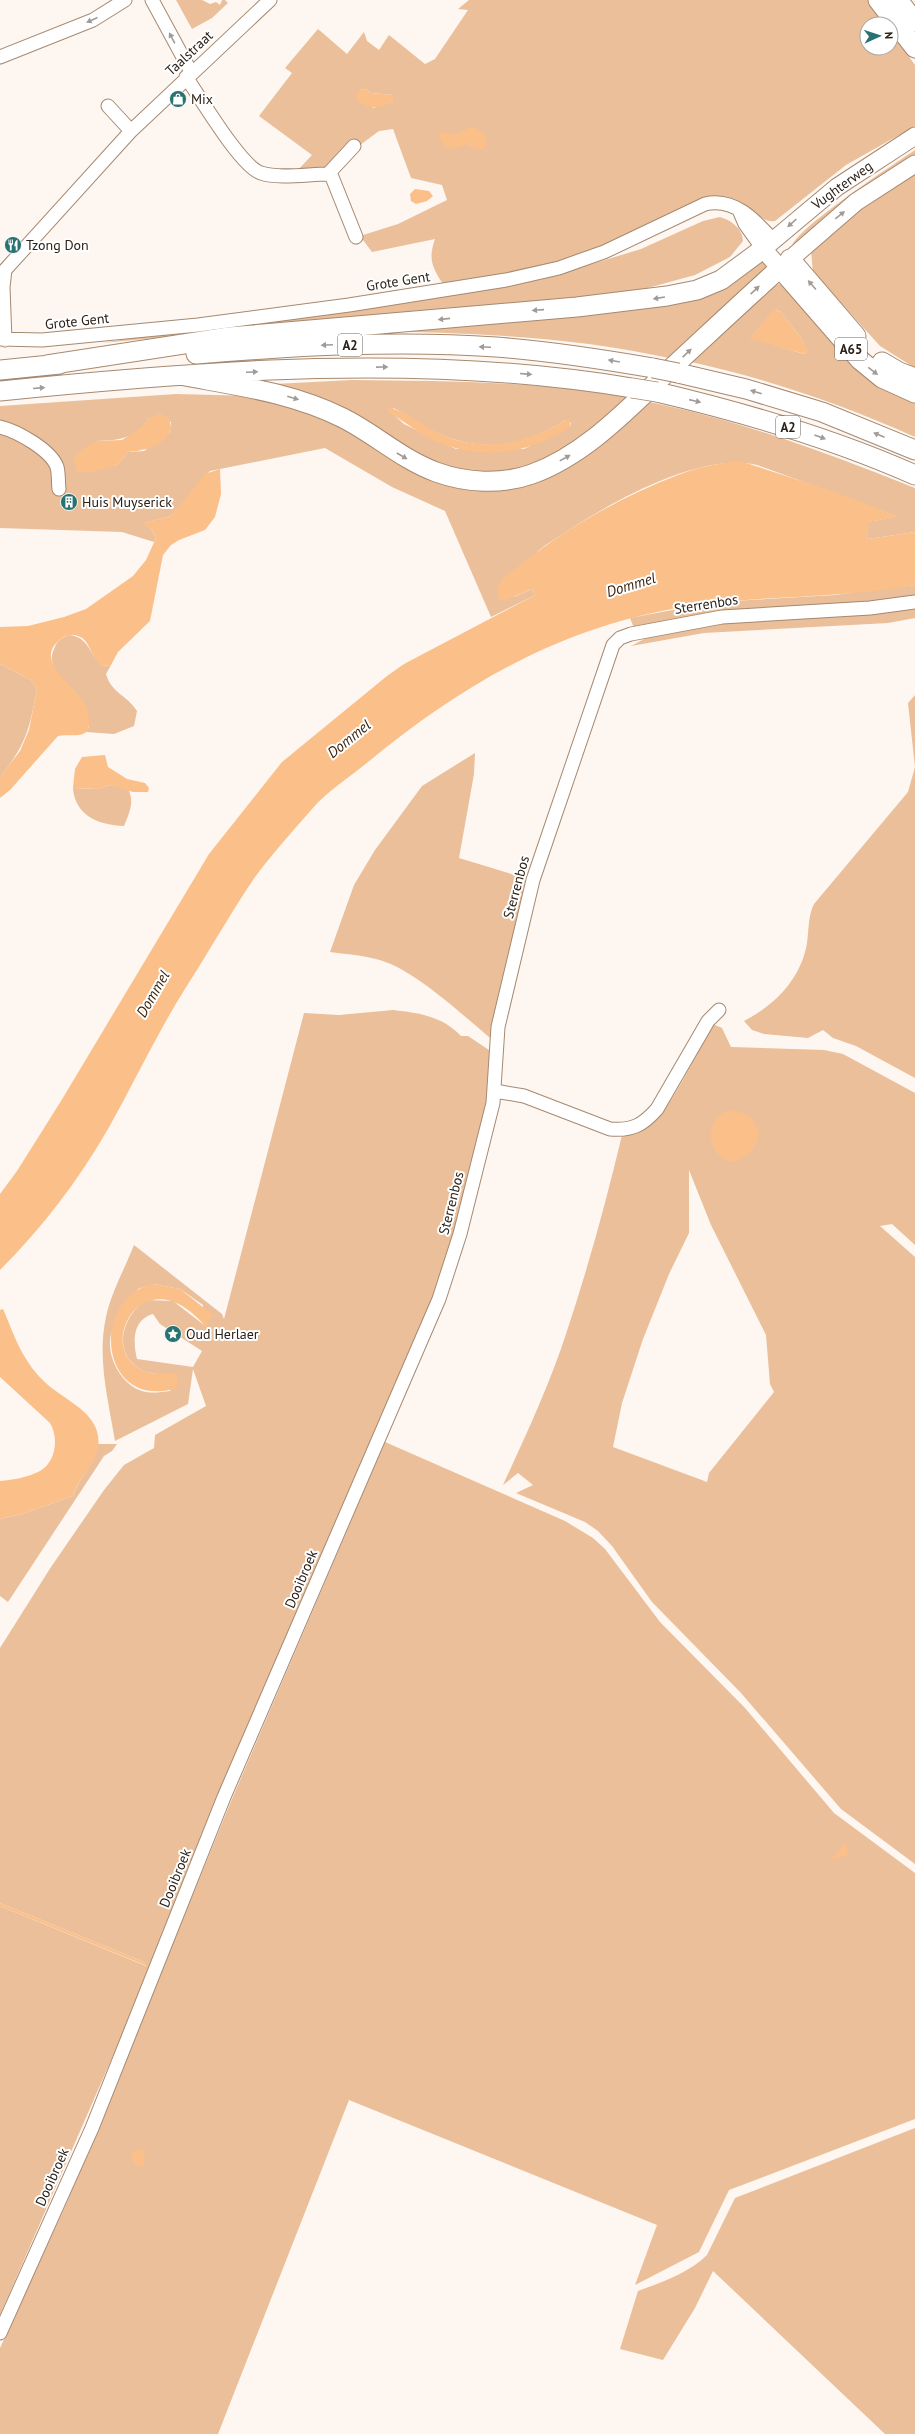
<svg xmlns="http://www.w3.org/2000/svg" width="915" height="2434" viewBox="0 0 915 2434" font-family="'PT Sans',sans-serif">
<style>
.green{fill:#eabf9a;fill-rule:evenodd}
.water{fill:#fbbf89}
.lines{fill:none;stroke-linecap:round;stroke-linejoin:round}
.minor-casing{stroke:#a68970;stroke-width:15}
.major-casing{stroke:#a68970;stroke-width:19}
.highway-casing{stroke:#a68970;stroke-width:21}
.minor{stroke:#fff;stroke-width:13}
.major{stroke:#fff;stroke-width:17}
.highway{stroke:#fff;stroke-width:19}
.highway-bridge-casing{stroke:#a68970;stroke-width:21;stroke-linecap:butt}
.highway-bridge{stroke:#fff;stroke-width:19}
.oneway{fill:#a09b97}
.labels{text-anchor:middle;stroke-width:4;stroke-linejoin:round;paint-order:stroke}
.shield{fill:#fff;stroke:#6b645d;stroke-width:1}
.shield-label{font-size:13px;font-weight:bold;fill:#2c2117}
.street-label{font-size:14px;fill:#2c2117;stroke:#fff}
.poi-label{font-size:14px;fill:#2c2117;stroke:#fff;text-anchor:start}
.water-label{font-size:15px;font-style:italic;fill:#3c240d;stroke:#fff}
</style>
<rect width="100%" height="100%" fill="#fdf6f1"/>
<!-- green -->
<path class="green" d="M176 0H202L210 4 216 2 220 5 222 0H225L228 3 212 18 192 29Z
M469 0H868L885 24H867V48H891V32L915 65V126L846 165 775 221C757 224 746 195 719 196L576 258 505 274 443 284C432 267 428 259 435 239L372 252 360 236 398 224 447 200 442 185 411 178 393 129 379 131 352 151 346 144 326 170H298L312 155 259 116 292 73 285 68 318 29 347 54 364 32 367 41 379 50 389 35 425 64 435 59 468 10 458 9ZM365 89 371 93 393 95V101L373 108 360 90Z
M915 150V155L875 182 792 247C792 231 897 162 915 150Z
M915 171V368L880 346 813 272 811 251 844 219Z
M720 217C731 220 743 229 743 241L730 257 695 275 644 289 544 303 101 343 559 274 641 249 703 221Z
M763 259 768 267 669 358C571 336 470 333 370 331L659 304Z
M779 284 786 285 915 396V437C842 404 765 378 687 361L772 286ZM777 310 781 312 801 338 808 352 804 354 751 338 772 312Z
M352 380C444 381 537 381 628 397L597 428 528 470 460 475 255 385ZM393 408C407 414 420 424 433 431 481 454 522 447 566 420L571 423V426L524 449H456L404 424 393 414Z
M176 394 253 396 322 417 364 440 417 474 434 480 508 488 644 401C737 419 827 453 915 488V532L868 539 866 537 868 522 897 516 757 465C700 452 613 501 566 532 557 538 546 544 538 551 529 559 520 586 514 597L532 589 535 595 491 617 445 511 392 487 325 448 210 471 171 516 144 523 152 530 156 538 154 542 122 532 0 528V406ZM149 418 171 422 170 432 144 451 128 452 117 465 96 469V441C121 440 134 439 149 418Z
M915 585V598L634 628 630 618 715 602 835 595Z
M915 606V618L888 623 704 633 631 646 648 637 710 625Z
M69 635C89 637 89 654 102 666L111 665 106 674C112 694 126 694 137 711L134 726 114 734 86 732 89 727C86 718 84 702 78 695 67 682 45 668 54 649 57 641 61 638 69 635Z
M0 664 31 680 37 689C29 730 27 743 0 777Z
M915 695V1078L856 1046 833 1038 823 1030 808 1038 764 1034 752 1030 744 1021C775 1005 801 979 807 943 809 929 808 916 814 904L908 792 915 767 908 703Z
M475 753 474 774 459 858 531 880 494 1041C463 1016 414 968 376 959 361 955 345 954 330 952L354 885 375 850 422 786Z
M110 785 128 789C135 801 129 814 124 826 99 825 75 816 73 788L98 789Z
M393 1010C419 1013 442 1016 461 1036H468L492 1052 488 1103 455 1245 145 1982 0 2315V1906L146 1966 144 1962 0 1903V1648L51 1567 104 1490 124 1465 154 1448 155 1435 206 1406 193 1369 188 1404 115 1441C108 1399 97 1358 106 1317 111 1293 125 1268 134 1245L222 1314 224 1319 304 1013 339 1015ZM154 1284 180 1289 203 1305 204 1325 173 1301 147 1300C123 1314 111 1352 140 1369 150 1375 165 1374 176 1375L170 1391C161 1392 151 1394 142 1391 120 1384 104 1353 112 1331 117 1316 130 1302 138 1289ZM153 1314 160 1324 202 1351 193 1367 137 1359C133 1342 132 1320 153 1314Z
M713 1024 722 1028 731 1047 824 1050 843 1054 915 1093V1245L892 1224 880 1226 915 1257V1864L841 1809 741 1693 652 1602 612 1546 598 1531 585 1522 516 1493 533 1485 518 1473 503 1485C526 1435 549 1386 566 1334 588 1268 606 1202 622 1135 632 1134 639 1133 648 1127 670 1112 698 1050 713 1024ZM689 1170 711 1225 766 1335 770 1384 774 1392 709 1473 707 1482 613 1447 622 1403 643 1339 669 1274 689 1233Z
M385 1442 565 1521 593 1538 605 1549 660 1622 745 1708 834 1813 915 1873V2119L729 2190 699 2252 635 2285 657 2225 349 2100 218 2434H0V2348L67 2202 232 1799Z
M98 1444H117L112 1451 104 1456 8 1602 0 1596V1519L22 1514 73 1496C79 1477 96 1463 98 1444Z
M915 2128V2434H885L713 2271 695 2308 663 2360 620 2349 638 2291C662 2282 689 2273 707 2255L735 2198Z"/>
<!-- water -->
<path class="water" d="M365 89 371 93 393 95V101C379 109 369 110 357 100L356 94 360 90Z
M472 126 485 134 487 144 483 149H476L466 144C452 153 445 149 438 135L442 132 455 135Z
M415 189 429 191 433 196 427 201 416 204 411 201 410 194Z
M776 310 781 312 801 338 809 352 805 354 750 339 772 311Z
M388 408C403 409 418 423 432 430 477 454 523 446 566 420H569L571 426C525 457 474 462 425 436 418 432 394 414 389 413Z
M160 413 169 418 171 428C165 447 146 450 128 452L117 465 92 472H77L74 461 77 453 96 441 122 440 139 429 149 418Z
M740 461 823 488 898 516 869 522 866 537 868 539 915 532V585C836 600 756 594 677 608 556 630 462 685 368 762 350 777 327 791 312 809 292 832 270 856 253 880 230 914 210 950 188 984 158 1031 135 1081 108 1129 78 1181 42 1228 0 1270V1194L17 1171 61 1101 209 854 282 762 387 676 404 664 535 595 532 589 504 601 499 600C497 595 496 591 498 586 502 577 513 571 520 565 568 527 621 497 678 475 698 467 719 463 740 461Z
M220 469 221 494 215 517 205 530 179 540 171 545 163 555 150 621 118 652 111 665 102 666C90 658 91 640 78 636 73 634 65 635 61 639 33 659 71 684 82 699 87 705 89 714 89 722 89 726 89 730 85 733 78 737 66 734 58 736L10 790 0 798V777L20 751 29 730 37 689 31 680 0 664V627L28 626 64 617 86 609 133 576 146 560 156 538 152 530 143 523 171 516 205 474Z
M105 755 108 767 127 779 145 783 149 788 148 792H133L110 785 98 789 73 788 75 769 82 757Z
M728 1111C744 1111 753 1116 759 1132 758 1146 747 1158 733 1162 707 1158 702 1119 728 1111Z
M154 1284 180 1289 213 1315 206 1327C145 1254 95 1345 140 1369 151 1375 165 1374 177 1374V1387L174 1389C98 1409 90 1296 154 1284Z
M3 1309C11 1327 17 1346 28 1362 33 1370 41 1379 48 1385 68 1402 103 1415 98 1447 95 1465 78 1478 73 1496L22 1514 0 1519V1481C13 1480 29 1477 40 1471 56 1462 59 1438 50 1423L0 1377V1310Z
M845 1843 849 1855 831 1860Z
M0 1903 144 1962 147 1966 0 1906Z
M137 2150H142L145 2154 144 2165 138 2168 131 2158 132 2152Z"/>
<g class="lines">
<!-- minor casing -->
<g class="minor-casing">
<path id="minor" d="M152 0 191 72
M0 57 93 20 125 0
M186 77C200 97 241 167 261 173 278 179 309 174 328 174L332 177 356 237
M108 106 131 131
M328 174 354 146
M739 210 745 224 763 249
M5 270 131 131 270 0
M5 270 3 287 5 340
M0 339 42 340 198 325 349 305 506 280 559 268 604 252 705 204C734 197 755 220 773 240
M0 427C17 431 51 450 57 467 59 474 58 482 59 489
M495 1091 524 1096 610 1129C632 1131 643 1125 657 1109L708 1021 719 1010
M0 2333 92 2128 224 1797 439 1299 460 1234 493 1103 498 1027 533 880 613 645 620 638 631 634 722 617 870 608 915 602"/>
</g>
<!-- major casing -->
<g class="major-casing">
<path id="major" d="M915 136 837 187 763 249 780 268 856 202 915 164"/>
</g>
<!-- highway casing -->
<g class="highway-casing">
<path id="highway" d="M878 0 915 48
M898 0 915 22
M790 259 856 336
M196 354C296 346 396 340 496 347 549 351 601 359 653 368
M882 362 899 372 915 378
M47 365 229 337 577 307 667 296 697 290 721 280 763 249
M0 370 60 364
M678 373 746 389 822 412 915 450
M185 376C239 386 293 393 343 418 375 434 401 459 436 472 466 483 502 485 532 474 584 455 625 412 665 374 703 339 741 303 780 268L860 360 882 378 915 393
M0 391C210 370 423 353 632 388
M657 392C746 413 832 438 915 475"/>
</g>
<!-- minor -->
<use href="#minor" class="minor"/>
<!-- major -->
<use href="#major" class="major"/>
<!-- highway -->
<use href="#highway" class="highway"/>
<!-- highway-bridge casing -->
<g class="highway-bridge-casing">
<path id="highway-bridge" d="M653 368 678 373
M632 388 657 392"/>
</g>
<!-- highway-bridge -->
<use href="#highway-bridge" class="highway-bridge"/>
</g>
<!-- one-way arrows -->
<defs><path id="oneway-solid" d="M-6-.8H1V-3.2L6.5 0L1 3.2V.8H-6Z"/></defs>
<g class="oneway">
<use href="#oneway-solid" transform="translate(92 20) rotate(156)"/>
<use href="#oneway-solid" transform="translate(172 38) rotate(-118)"/>
<use href="#oneway-solid" transform="translate(840 215) rotate(-39)"/>
<use href="#oneway-solid" transform="translate(792 223) rotate(138)"/>
<use href="#oneway-solid" transform="translate(812 285) rotate(-131)"/>
<use href="#oneway-solid" transform="translate(755 290) rotate(-43)"/>
<use href="#oneway-solid" transform="translate(659 298) rotate(171)"/>
<use href="#oneway-solid" transform="translate(538 310) rotate(176)"/>
<use href="#oneway-solid" transform="translate(444 319) rotate(174)"/>
<use href="#oneway-solid" transform="translate(327 345) rotate(177)"/>
<use href="#oneway-solid" transform="translate(485 347) rotate(-177)"/>
<use href="#oneway-solid" transform="translate(687 353) rotate(-43)"/>
<use href="#oneway-solid" transform="translate(614 361) rotate(-170)"/>
<use href="#oneway-solid" transform="translate(382 367) rotate(-1)"/>
<use href="#oneway-solid" transform="translate(873 371) rotate(38)"/>
<use href="#oneway-solid" transform="translate(252 372) rotate(-3)"/>
<use href="#oneway-solid" transform="translate(526 374) rotate(5)"/>
<use href="#oneway-solid" transform="translate(39 388) rotate(-5)"/>
<use href="#oneway-solid" transform="translate(756 392) rotate(-162)"/>
<use href="#oneway-solid" transform="translate(293 398) rotate(16)"/>
<use href="#oneway-solid" transform="translate(695 401) rotate(13)"/>
<use href="#oneway-solid" transform="translate(879 435) rotate(-157)"/>
<use href="#oneway-solid" transform="translate(820 437) rotate(20)"/>
<use href="#oneway-solid" transform="translate(402 456) rotate(30)"/>
<use href="#oneway-solid" transform="translate(565 458) rotate(-29)"/>
</g>
<!-- icons -->
<defs>
<g id="shop-disc" transform="scale(0.9)"><circle r="9.5" fill="#287271" stroke="#fff"/><path d="M-5-2.5h2.3a2.7 3.5 0 0 1 5.4 0H5L5.5 6h-11ZM-1.5-2.5h3a1.5 2.3 0 0 0-3 0Z" fill="#fff"/></g>
<g id="restaurant-disc" transform="scale(0.9)"><circle r="9.5" fill="#287271" stroke="#fff"/><path d="M-5-6h1v4h1v-4h1v4h1v-4h1v5L-1.5 .5V6h-2V.5L-5-1ZM5-6V6H3V1.5H1.5Q1.5-4 5-6Z" fill="#fff"/></g>
<g id="building-disc" transform="scale(0.9)"><circle r="9.5" fill="#287271" stroke="#fff"/><path d="M-4-6H4V6H1V3H-1V6H-4ZM-2.5-4.3h1.7v1.8h-1.7ZM.8-4.3h1.7v1.8H.8ZM-2.5-1h1.7V.8h-1.7ZM.8-1h1.7V.8H.8Z" fill="#fff"/></g>
<g id="sight-disc" transform="scale(0.9)"><circle r="9.5" fill="#287271" stroke="#fff"/><path d="M0-6L1.8-2.2L6-1.7L2.9 1.2L3.7 5.4L0 3.3L-3.7 5.4L-2.9 1.2L-6-1.7L-1.8-2.2Z" fill="#fff"/></g>
</defs>
<g fill-rule="evenodd">
<use href="#shop-disc" x="178" y="99"/>
<use href="#restaurant-disc" x="13" y="245"/>
<use href="#building-disc" x="69" y="502"/>
<use href="#sight-disc" x="173" y="1334"/>
</g>
<g class="labels">
<!-- shield labels -->
<g class="shield">
<rect x="338" y="334" width="24" height="22" rx="3"/>
<rect x="835" y="338" width="32" height="22" rx="3"/>
<rect x="776" y="416" width="24" height="22" rx="3"/>
</g>
<g class="shield-label">
<text x="350" y="350">A2</text>
<text x="851" y="354">A65</text>
<text x="788" y="432">A2</text>
</g>
<!-- street labels -->
<g class="street-label">
<text transform="translate(189 53) rotate(-43)" y="5">Taalstraat</text>
<text transform="translate(842 185) rotate(-36)" y="5">Vughterweg</text>
<text transform="translate(398 281) rotate(-9)" y="5">Grote Gent</text>
<text transform="translate(77 321) rotate(-6)" y="5">Grote Gent</text>
<text transform="translate(706 604) rotate(-9)" y="5">Sterrenbos</text>
<text transform="translate(516 887) rotate(-75)" y="5">Sterrenbos</text>
<text transform="translate(451 1203) rotate(-76)" y="5">Sterrenbos</text>
<text transform="translate(301 1579) rotate(-67)" y="5">Dooibroek</text>
<text transform="translate(175 1878) rotate(-68)" y="5">Dooibroek</text>
<text transform="translate(52 2177) rotate(-66)" y="5">Dooibroek</text>
</g>
<!-- poi labels -->
<g class="poi-label">
<text x="191" y="104">Mix</text>
<text x="26" y="250">Tzong Don</text>
<text x="82" y="507">Huis Muyserick</text>
<text x="186" y="1339">Oud Herlaer</text>
</g>
<!-- water labels -->
<g class="water-label">
<text transform="translate(631 585) rotate(-17)" y="5">Dommel</text>
<text transform="translate(349 739) rotate(-39)" y="5">Dommel</text>
<text transform="translate(153 994) rotate(-60)" y="5">Dommel</text>
</g>
</g>
<!-- north arrow -->
<g transform="translate(879 36) rotate(87)"><circle r="19" fill="#ffffff" stroke="#aba6a2"/>
<path d="M0-3L7 15L0 10L-7 15Z" fill="#287271"/>
<text y="-6" font-size="11" font-weight="bold" text-anchor="middle" fill="#2c2117">N</text>
</g>
</svg>
